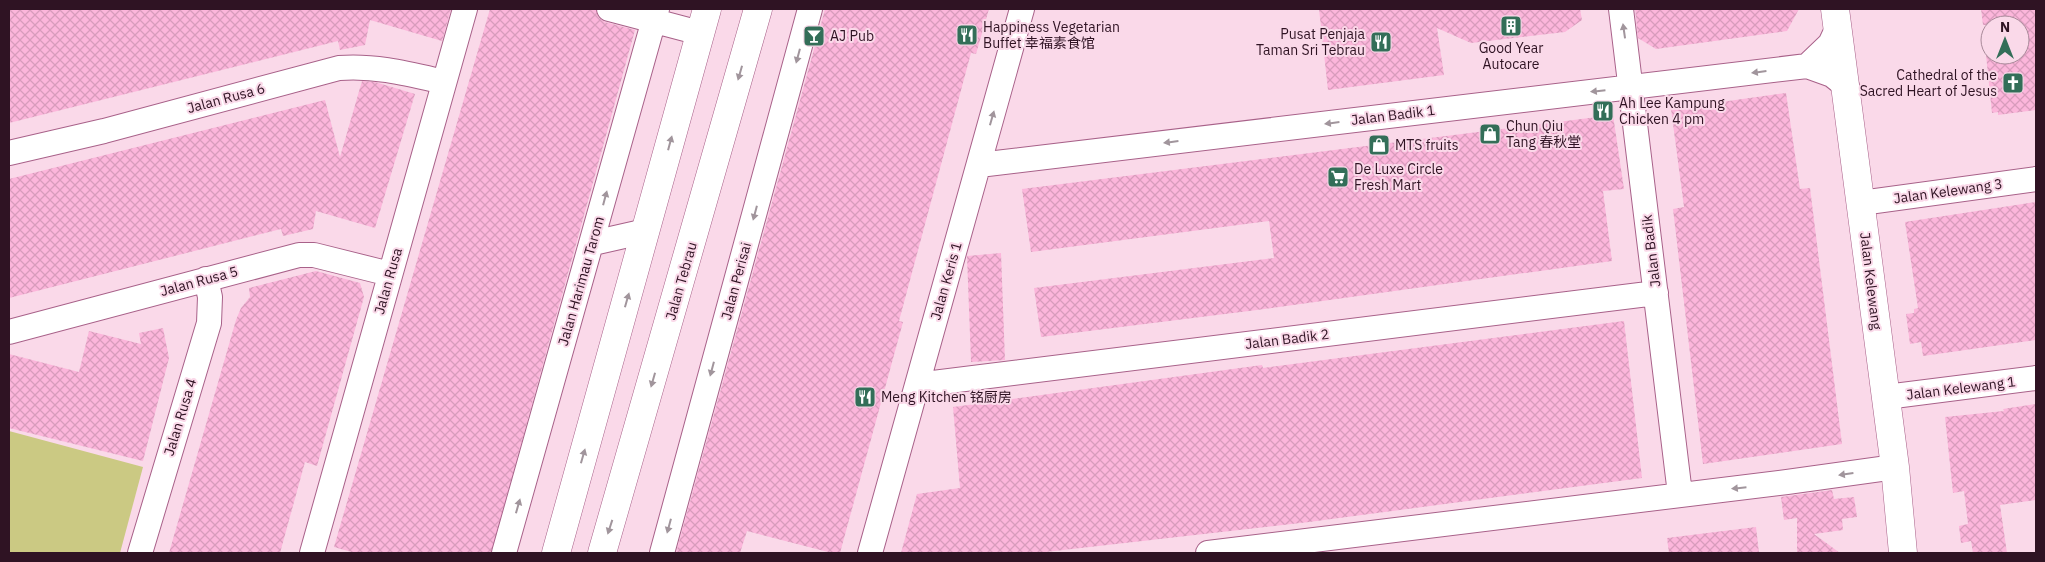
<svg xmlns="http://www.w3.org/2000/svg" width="2045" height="562" viewBox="0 0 2045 562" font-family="'IBM Plex Sans','Noto Sans SC',sans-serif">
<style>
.garden{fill:#cbc983}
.building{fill:url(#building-cross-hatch)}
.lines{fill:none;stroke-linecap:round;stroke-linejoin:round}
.minor-casing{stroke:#a86189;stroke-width:26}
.tertiary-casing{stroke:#a86189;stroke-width:29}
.trunk-casing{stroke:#a86189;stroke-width:29}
.minor{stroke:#fff;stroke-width:24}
.tertiary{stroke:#fff;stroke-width:28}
.trunk{stroke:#fff;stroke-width:28}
.oneway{fill:#a1959c}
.labels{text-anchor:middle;stroke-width:4;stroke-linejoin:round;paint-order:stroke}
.poi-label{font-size:14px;fill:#2f1323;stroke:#fad9e9;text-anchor:start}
.street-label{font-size:14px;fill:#2f1323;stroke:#fad9e9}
</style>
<defs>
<pattern id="building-cross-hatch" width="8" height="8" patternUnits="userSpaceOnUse" patternTransform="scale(1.25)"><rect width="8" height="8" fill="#fcb6db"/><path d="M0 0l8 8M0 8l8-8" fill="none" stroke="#d89cbc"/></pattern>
</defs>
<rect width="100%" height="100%" fill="#fad9e9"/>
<!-- garden -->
<path class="garden" d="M9 431 143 467 120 553H9Z"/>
<!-- building -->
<path class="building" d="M9 9H451L442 41 370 20 365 45 340 50 338 41 9 123Z
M490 9H596L599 18 605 22 635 30 491 553H355L334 547Z
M825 9H989L976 54 971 53 899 321 903 322 840 553H832L747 531 740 553H676Z
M1319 9H1580L1582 20 1565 32 1471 43 1437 28 1444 75 1328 90Z
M1635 9H1799L1787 31 1656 49 1638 38Z
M1981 9H2036V110L1998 115V112L1992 113 1986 55H2020V25H1983Z
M362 81 375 82 415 94 375 228 316 211 313 229 283 236 281 229 9 298V179L325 100 340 157Z
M1786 93 1800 189 1810 188 1842 444 1703 464 1673 209 1684 207 1671 109Z
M1613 115 1624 189 1603 191 1612 261 1257 310 1041 337 1034 288 1274 258 1269 221 1031 252 1022 189Z
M2036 202V340L1923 356 1921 342 1910 344 1906 314 1914 313V309L1918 308 1905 222Z
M1001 253 1005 360 971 362 967 256Z
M316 271 360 283 364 297 317 466 305 462 280 553H169L236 320 241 308 250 297 249 288Z
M1624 321 1642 478 1309 522 1037 553H901L917 494 960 488 953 407 1262 365 1263 368Z
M163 328 169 358 143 461 9 428V354L79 372 89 331 141 344 139 333Z
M2036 404V500L2000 505 2007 553H1973L1971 541 1961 543 1959 526 1968 524 1964 491 1953 493 1945 417 2004 411 2003 409Z
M1832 490 1834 499 1854 497 1857 517 1842 519 1843 530 1814 534 1840 553H1797V518L1784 520 1781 497Z
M1756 527 1759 553H1669L1667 538Z"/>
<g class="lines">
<!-- minor casing -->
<g class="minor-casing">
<path id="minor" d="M609 9 700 33
M1621 9 1680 494
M1807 66 1830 44 1838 27
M9 153 104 131 339 68C375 65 409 74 444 82
M979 165 1807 66 1832 75 1847 87
M1861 203 2036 179
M593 243 646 231
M9 332 299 255H314L390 274
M917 385 1656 293
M1886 397 2036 378
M140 553 209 323 210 297 206 279
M312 553 465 9
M504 553 657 9
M662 553 810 9
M870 553 1022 9
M1208 553 1787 482 1895 467"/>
</g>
<!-- tertiary casing -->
<g class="tertiary-casing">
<path id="tertiary" d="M1835 9 1895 467 1903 553"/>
</g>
<!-- trunk casing -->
<g class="trunk-casing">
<path id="trunk" d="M556 553 707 9
M602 553 758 9"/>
</g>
<!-- minor -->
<use href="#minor" class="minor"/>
<!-- tertiary -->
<use href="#tertiary" class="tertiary"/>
<!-- trunk -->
<use href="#trunk" class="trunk"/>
</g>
<!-- one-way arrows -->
<defs><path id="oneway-solid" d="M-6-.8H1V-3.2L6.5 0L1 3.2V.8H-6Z" transform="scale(1.25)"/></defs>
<g class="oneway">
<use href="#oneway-solid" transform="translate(1624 31) rotate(-98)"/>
<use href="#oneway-solid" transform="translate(798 56) rotate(105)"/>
<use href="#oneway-solid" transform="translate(1759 72) rotate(173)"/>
<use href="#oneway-solid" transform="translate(740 73) rotate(106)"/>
<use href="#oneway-solid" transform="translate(1598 91) rotate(174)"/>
<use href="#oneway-solid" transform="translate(992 118) rotate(-74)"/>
<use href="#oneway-solid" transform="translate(1332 123) rotate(173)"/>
<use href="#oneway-solid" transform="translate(1171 142) rotate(173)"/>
<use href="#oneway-solid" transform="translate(670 143) rotate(-75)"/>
<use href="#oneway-solid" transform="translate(605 198) rotate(-75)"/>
<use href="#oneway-solid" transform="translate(755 213) rotate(105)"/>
<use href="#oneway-solid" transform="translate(627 300) rotate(-74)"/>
<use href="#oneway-solid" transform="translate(712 369) rotate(105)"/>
<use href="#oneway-solid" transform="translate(653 380) rotate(106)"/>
<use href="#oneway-solid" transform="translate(583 456) rotate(-74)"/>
<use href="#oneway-solid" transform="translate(1846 474) rotate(172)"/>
<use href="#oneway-solid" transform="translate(1739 488) rotate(174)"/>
<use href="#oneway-solid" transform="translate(518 506) rotate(-74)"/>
<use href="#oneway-solid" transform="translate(669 526) rotate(105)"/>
<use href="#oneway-solid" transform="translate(610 527) rotate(108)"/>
</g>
<!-- icons -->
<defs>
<g id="building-square" transform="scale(1.125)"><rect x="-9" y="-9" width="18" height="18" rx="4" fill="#336e58" stroke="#fad9e9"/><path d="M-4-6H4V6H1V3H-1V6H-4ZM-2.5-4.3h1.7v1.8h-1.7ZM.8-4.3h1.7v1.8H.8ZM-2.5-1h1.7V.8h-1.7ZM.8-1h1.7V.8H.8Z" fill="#fff"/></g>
<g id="restaurant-square" transform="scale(1.125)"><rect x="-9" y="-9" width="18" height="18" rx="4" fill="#336e58" stroke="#fad9e9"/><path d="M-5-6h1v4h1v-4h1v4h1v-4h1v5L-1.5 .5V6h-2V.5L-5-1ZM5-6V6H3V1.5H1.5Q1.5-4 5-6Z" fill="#fff"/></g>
<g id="bar-square" transform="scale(1.125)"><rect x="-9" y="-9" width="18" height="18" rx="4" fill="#336e58" stroke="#fad9e9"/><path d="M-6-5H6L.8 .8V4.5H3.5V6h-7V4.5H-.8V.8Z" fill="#fff"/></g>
<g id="church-square" transform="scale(1.125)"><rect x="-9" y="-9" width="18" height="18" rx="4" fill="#336e58" stroke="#fad9e9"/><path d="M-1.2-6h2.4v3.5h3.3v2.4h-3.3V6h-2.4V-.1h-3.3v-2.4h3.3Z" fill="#fff"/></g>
<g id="shop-square" transform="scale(1.125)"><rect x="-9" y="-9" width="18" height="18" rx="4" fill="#336e58" stroke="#fad9e9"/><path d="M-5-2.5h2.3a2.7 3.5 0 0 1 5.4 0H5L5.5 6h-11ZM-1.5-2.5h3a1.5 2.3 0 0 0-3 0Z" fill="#fff"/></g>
<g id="supermarket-square" transform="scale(1.125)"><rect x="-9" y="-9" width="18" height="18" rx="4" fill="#336e58" stroke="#fad9e9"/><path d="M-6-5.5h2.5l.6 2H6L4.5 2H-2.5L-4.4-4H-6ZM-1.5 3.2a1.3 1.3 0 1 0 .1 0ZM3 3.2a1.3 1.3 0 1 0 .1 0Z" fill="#fff"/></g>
</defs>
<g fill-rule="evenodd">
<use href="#building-square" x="1511" y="26"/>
<use href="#restaurant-square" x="967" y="35"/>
<use href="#bar-square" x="814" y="36"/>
<use href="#restaurant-square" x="1381" y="42"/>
<use href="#church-square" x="2013" y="83"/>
<use href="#restaurant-square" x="1603" y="111"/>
<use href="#shop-square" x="1490" y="134"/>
<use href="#shop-square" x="1379" y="145"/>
<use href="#supermarket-square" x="1338" y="177"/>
<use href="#restaurant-square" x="865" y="397"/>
</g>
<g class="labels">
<!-- poi labels -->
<g class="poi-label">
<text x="983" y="32">Happiness Vegetarian<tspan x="983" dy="16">Buffet 幸福素食馆</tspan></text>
<text x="1365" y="39" text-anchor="end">Pusat Penjaja<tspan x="1365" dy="16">Taman Sri Tebrau</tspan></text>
<text x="830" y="41">AJ Pub</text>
<text x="1511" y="53" text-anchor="middle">Good Year<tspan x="1511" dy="16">Autocare</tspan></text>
<text x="1997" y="80" text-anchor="end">Cathedral of the<tspan x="1997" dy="16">Sacred Heart of Jesus</tspan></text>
<text x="1619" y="108">Ah Lee Kampung<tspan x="1619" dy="16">Chicken 4 pm</tspan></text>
<text x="1506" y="131">Chun Qiu<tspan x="1506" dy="16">Tang 春秋堂</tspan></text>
<text x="1395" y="150">MTS fruits</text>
<text x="1354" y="174">De Luxe Circle<tspan x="1354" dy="16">Fresh Mart</tspan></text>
<text x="881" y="402">Meng Kitchen 铭厨房</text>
</g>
<!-- street labels -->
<g class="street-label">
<text transform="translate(226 98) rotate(-15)" y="5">Jalan Rusa 6</text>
<text transform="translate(1393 115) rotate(-7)" y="5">Jalan Badik 1</text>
<text transform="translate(1948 191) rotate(-8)" y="5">Jalan Kelewang 3</text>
<text transform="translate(1651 251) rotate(-97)" y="5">Jalan Badik</text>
<text transform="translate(199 281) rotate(-15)" y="5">Jalan Rusa 5</text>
<text transform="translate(388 281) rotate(-74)" y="5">Jalan Rusa</text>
<text transform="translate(581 281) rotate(-74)" y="5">Jalan Harimau Tarom</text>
<text transform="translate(681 281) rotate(-74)" y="5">Jalan Tebrau</text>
<text transform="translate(736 281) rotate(-75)" y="5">Jalan Perisai</text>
<text transform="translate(946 281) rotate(-74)" y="5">Jalan Keris 1</text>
<text transform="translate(1871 281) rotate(83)" y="5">Jalan Kelewang</text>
<text transform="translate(1287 339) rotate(-7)" y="5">Jalan Badik 2</text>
<text transform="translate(1961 388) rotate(-7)" y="5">Jalan Kelewang 1</text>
<text transform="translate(180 417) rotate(-73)" y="5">Jalan Rusa 4</text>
</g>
</g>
<!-- border -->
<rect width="2045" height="562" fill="none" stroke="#2f1323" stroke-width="20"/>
<!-- north arrow -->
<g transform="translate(2005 40)"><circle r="24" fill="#fad9e9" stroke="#a98a9a"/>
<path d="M0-4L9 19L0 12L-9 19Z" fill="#336e58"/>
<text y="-8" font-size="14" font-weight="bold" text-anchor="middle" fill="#2f1323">N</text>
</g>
</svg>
